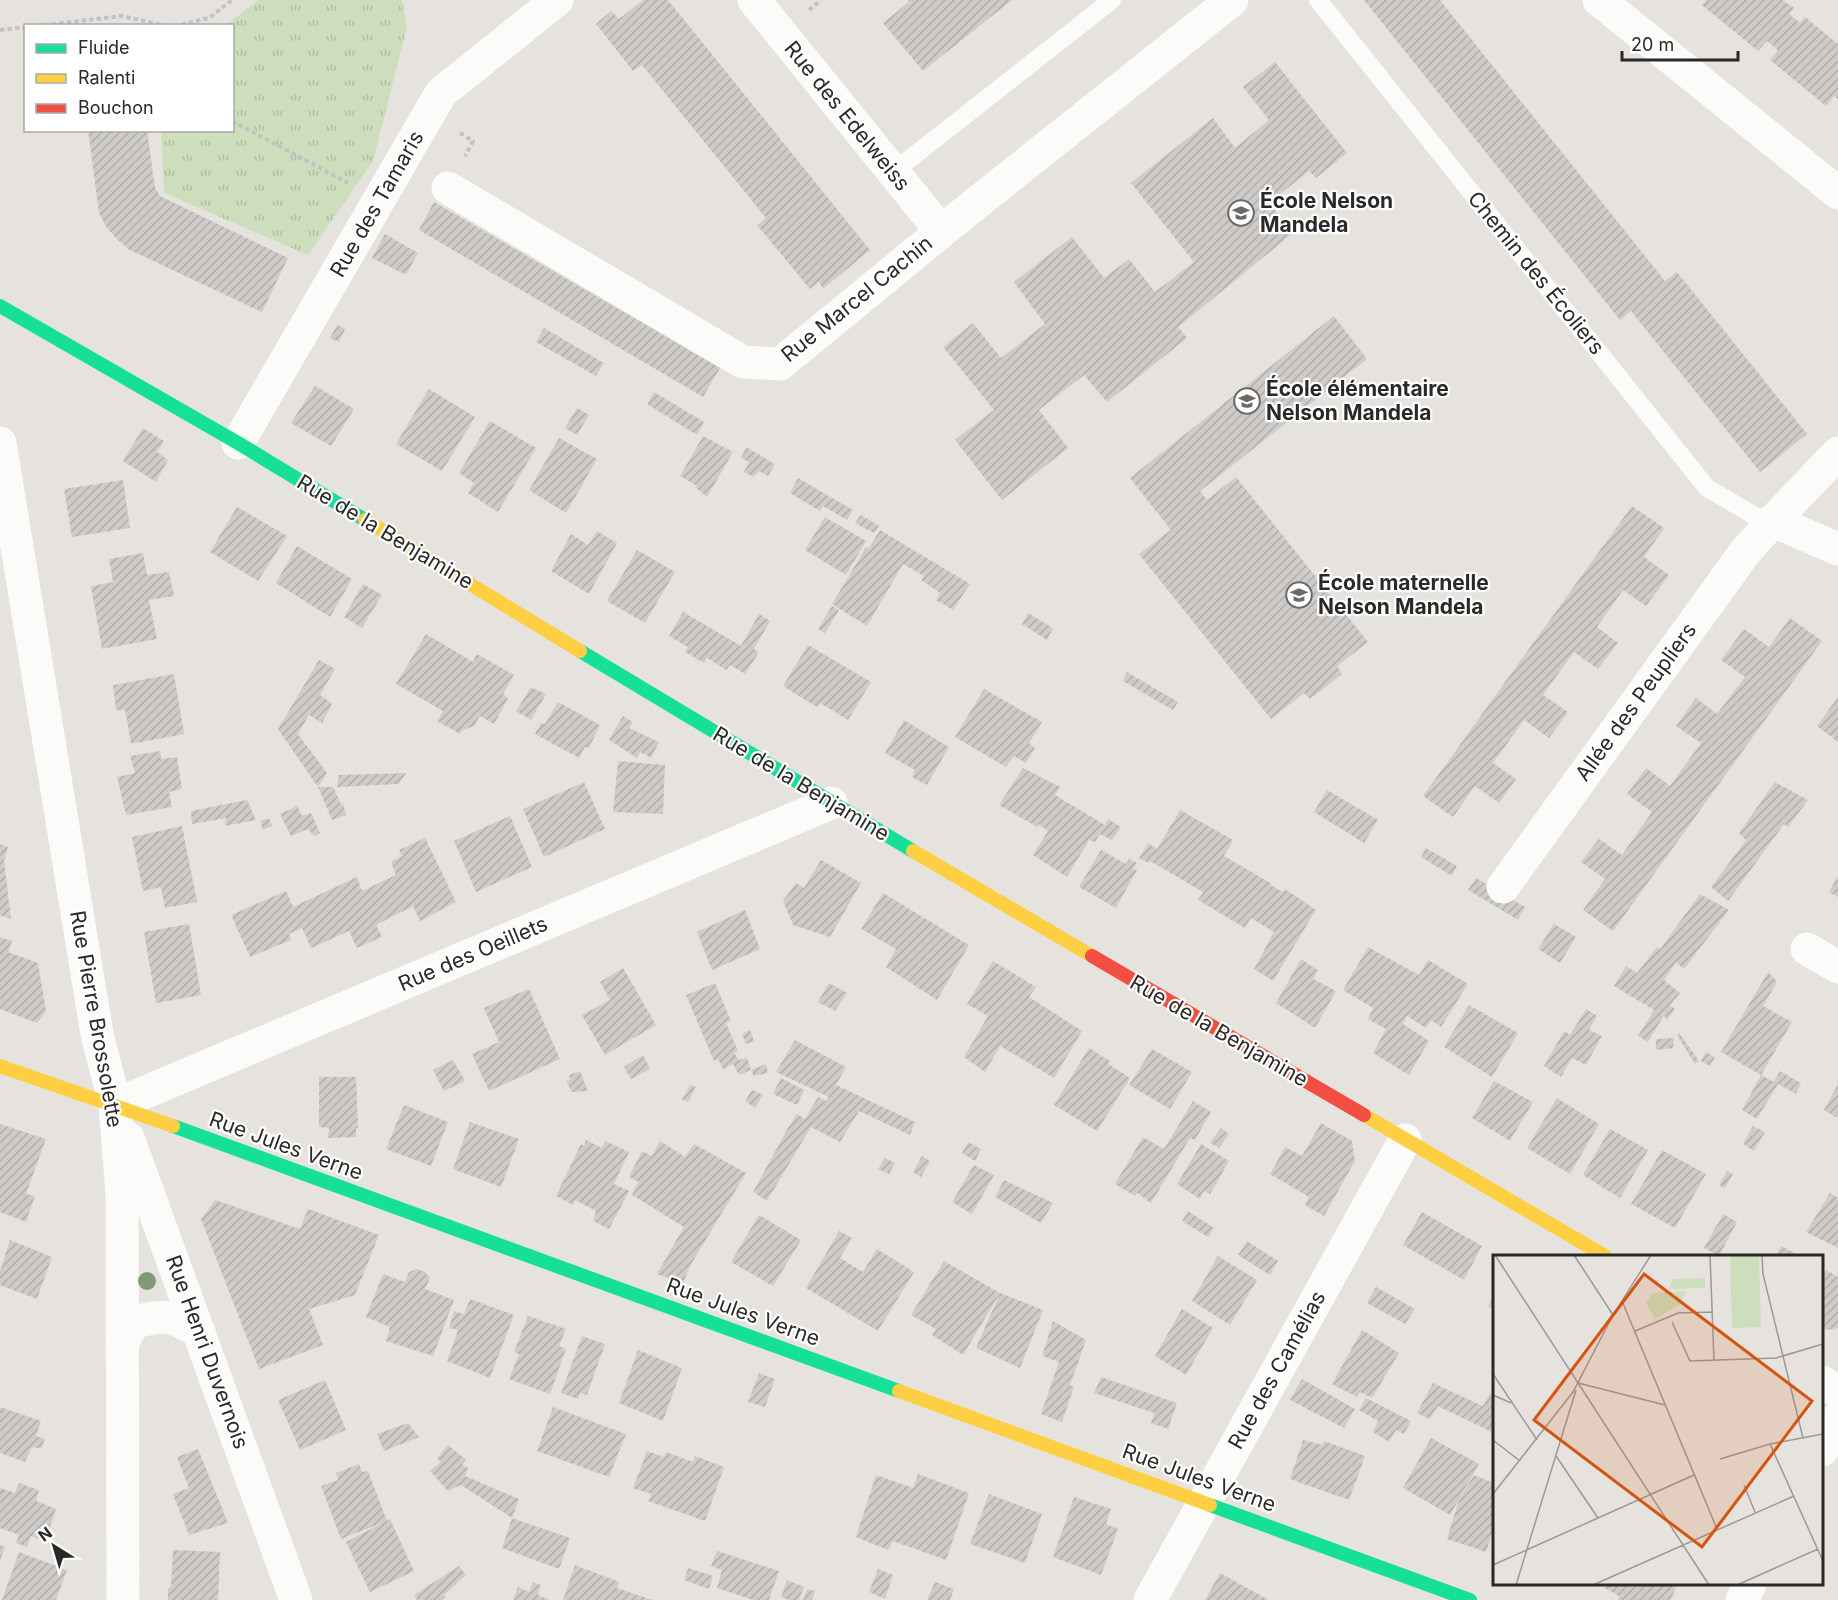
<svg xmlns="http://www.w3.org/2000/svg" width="1838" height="1600" viewBox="0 0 1838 1600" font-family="Inter,sans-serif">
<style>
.grass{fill:url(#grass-tufts)}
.building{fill:url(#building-hatch)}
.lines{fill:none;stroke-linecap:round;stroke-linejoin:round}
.path{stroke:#c3c2c2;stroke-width:4;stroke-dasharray:4.5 3;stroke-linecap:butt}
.lane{stroke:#fbfbfa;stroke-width:18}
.street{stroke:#fbfbfa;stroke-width:33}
.fast{stroke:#16e098;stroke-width:14}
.slow{stroke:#ffcf43;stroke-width:14}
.jam{stroke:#f24e42;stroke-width:14}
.tree{fill:#829976}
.labels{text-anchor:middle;stroke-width:4.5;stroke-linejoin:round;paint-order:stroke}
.street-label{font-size:21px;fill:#292929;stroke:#fff}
.poi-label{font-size:21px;font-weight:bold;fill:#292929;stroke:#fff;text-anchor:start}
.inset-road{fill:none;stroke:#9a9996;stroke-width:1.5}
.view{fill:#d5540f;fill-opacity:0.15;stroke:#d5540f;stroke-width:3}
.inset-edge{fill:none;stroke:#292929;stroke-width:3}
</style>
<defs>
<pattern id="grass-tufts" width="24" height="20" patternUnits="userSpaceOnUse" patternTransform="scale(1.5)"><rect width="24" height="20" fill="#ccdebb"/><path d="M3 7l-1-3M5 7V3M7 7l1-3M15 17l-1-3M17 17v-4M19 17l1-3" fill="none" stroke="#afbea1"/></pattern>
<pattern id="building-hatch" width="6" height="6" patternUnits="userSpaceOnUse" patternTransform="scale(1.5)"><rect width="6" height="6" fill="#cecbc8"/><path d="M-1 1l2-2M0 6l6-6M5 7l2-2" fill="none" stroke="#b1aeac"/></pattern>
</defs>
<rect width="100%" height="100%" fill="#e6e3df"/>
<!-- grass -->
<path class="grass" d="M258 0H402L407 27 373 161 308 255 164 193 161 131 232 130V26L226 25Z"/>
<!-- building -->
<path class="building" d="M643 0H668L870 250 823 289 819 282 810 289 757 225 766 218 642 65 633 71 596 24 611 11 619 19Z
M908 0H1012L923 71 883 23 909 2Z
M1364 0H1440L1665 281 1677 272 1807 434 1760 472 1631 311 1620 320Z
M1706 0H1783L1794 8 1789 14 1800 23 1805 17 1838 44V99L1834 96 1826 106 1770 60 1778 50 1767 41 1758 51 1702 5Z
M1275 62 1347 153 1316 178 1309 171 1269 203 1293 233 1178 327 1187 338 1107 402 1084 375 1039 410 1068 448 1002 500 955 440 994 410 943 347 973 323 1001 358 1045 324 1014 282 1072 237 1104 278 1129 259 1155 292 1194 262 1131 183 1213 118 1235 148 1269 120 1243 87Z
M88 130H147L155 188 160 196 288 258 262 312 128 249 116 238 107 228 99 213Z
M434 202 720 368 703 397 419 230Z
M385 234 418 253 406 275 372 258Z
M1334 316 1367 359 1200 491 1207 500 1236 477 1368 642 1337 666 1342 674 1310 699 1304 693 1271 719 1139 554 1171 530 1130 478Z
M337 325 345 329 339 342 330 338Z
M544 328 604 363 596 376 536 342Z
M315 386 354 409 331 446 291 423Z
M429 389 475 417 442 471 396 444Z
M654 392 704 422 697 435 647 404Z
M577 408 589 415 577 435 565 428Z
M490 421 536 448 498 512 468 493 474 483 459 473Z
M143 428 164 441 157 452 168 460 156 482 123 461Z
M703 436 733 452 707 497 696 488 697 486 680 476Z
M559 438 597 459 566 513 529 490Z
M746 447 775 464 768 476 759 471 754 477 744 472 749 462 741 458Z
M798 478 853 510 847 520 823 506 820 511 790 493Z
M123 480 130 528 72 537 64 489Z
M1632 506 1664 528 1644 557 1669 575 1646 606 1623 590 1597 627 1618 643 1598 669 1574 652 1543 695 1568 712 1549 738 1524 720 1493 763 1516 779 1499 803 1475 786 1453 817 1423 796Z
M237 507 287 536 258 581 210 552Z
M861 515 879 526 874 533 855 523Z
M825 517 866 541 846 575 805 550Z
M880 530 970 584 953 610 936 600 940 593 921 580 924 576 903 564 867 626 832 604 866 547 869 548Z
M597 531 617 543 589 594 551 571 571 534 588 545Z
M297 546 352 579 330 617 276 583Z
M637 550 675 572 645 623 607 601Z
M143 553 147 575 169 572 174 596 149 600 157 639 102 649 91 586 113 582 109 559Z
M363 584 382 595 362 628 344 617Z
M832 606 839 610 825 633 818 629Z
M683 612 741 646 759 614 770 621 754 649 759 652 745 674 730 665 726 670 707 658 704 663 685 652 688 647 669 636Z
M1028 613 1053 628 1047 640 1022 624Z
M1790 618 1822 641 1613 931 1583 910 1605 879 1581 862 1599 839 1622 855 1652 812 1627 794 1646 768 1670 786 1701 743 1676 726 1696 698 1717 714 1745 677 1721 660 1744 629 1769 647Z
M426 634 473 662 477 654 514 675 503 694 508 699 494 724 480 716 474 726 461 731 460 734 437 721 443 711 396 684Z
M808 645 871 682 848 720 820 703 817 707 783 686Z
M319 660 335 669 320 695 332 704 322 723 309 715 298 734 327 773 318 787 278 729Z
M1127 672 1178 702 1173 710 1123 681Z
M174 674 184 734 131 744 125 710H116L113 685Z
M531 687 546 694 531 720 516 711Z
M984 689 1042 722 1029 743 1035 748 1026 763 1014 756 1006 767 955 737Z
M1838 697V742L1817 726Z
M558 702 600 725 589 748 585 747 579 758 535 734 541 723 545 724Z
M623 716 633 722 629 728 659 742 651 758 640 752 637 758 609 740Z
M904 720 949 747 927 785 912 777 915 770 885 753Z
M160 751 161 759 177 757 182 789 169 792 172 807 126 815 117 777 135 773 130 756Z
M618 761 665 765 663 814 613 812Z
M1023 768 1060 787 1055 795 1105 825 1108 819 1121 827 1112 840 1100 834 1095 842 1089 840 1067 877 1033 855 1048 831 1038 824 1037 827 999 805Z
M406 773 399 784 337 787 339 775Z
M584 782 605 829 544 857 523 809Z
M1775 782 1808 800 1788 827 1784 824 1728 901 1711 887 1746 840 1739 833Z
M318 787H333L341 804 343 803 346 815 332 820Z
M1327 790 1378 820 1364 843 1314 812Z
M247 800 256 820 225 826 226 818 192 824 191 811Z
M297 806 302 816 311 813 320 833 314 836 308 829 291 836 280 814Z
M1180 810 1233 840 1224 856 1272 884 1270 885 1283 892 1285 889 1316 910 1273 981 1254 969 1274 932 1251 918 1245 928 1198 900 1203 892 1150 861 1149 863 1139 858 1148 843 1157 849Z
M510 816 532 867 476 892 454 841Z
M269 818 272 826 263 830 260 821Z
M182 826 197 902 165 908 161 887 143 891 132 837Z
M425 838 456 902 420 921 413 906 376 925 382 937 357 948 349 931 311 948 302 928 289 934 291 940 250 957 231 915 286 891 293 907 357 877 362 891 396 875 391 862 402 856 399 850Z
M0 844 8 847 4 861 11 919 0 915Z
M1426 848 1457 866 1452 876 1421 857Z
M1101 850 1126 864 1129 859 1137 863 1133 869 1137 870 1116 908 1079 887Z
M821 860 861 883 830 937 793 925 783 901 796 883 804 888Z
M1838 876V897L1829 892Z
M1476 878 1525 907 1518 920 1468 890Z
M883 893 969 945 937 1000 886 967 896 949 861 929Z
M1700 894 1729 910 1684 969 1676 962 1664 980 1680 993 1670 1005 1675 1009 1667 1020 1664 1015 1648 1042 1638 1036 1654 1010 1614 986 1626 966 1637 973 1657 947 1660 949Z
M745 910 760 949 712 970 697 932Z
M189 924 201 995 156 1003 144 932Z
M1554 924 1576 937 1560 963 1538 949Z
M0 937 12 941 8 952 38 963 46 1011 37 1023 0 1009Z
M1368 947 1419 975 1428 960 1468 984 1441 1027 1431 1020 1426 1028 1407 1016 1403 1024 1429 1041 1409 1075 1373 1053 1386 1029 1368 1019 1373 1008 1343 990Z
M1301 959 1318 970 1313 979 1336 991 1315 1028 1276 1003Z
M993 961 1036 987 1029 997 1082 1031 1054 1078 1000 1046 985 1072 964 1057 988 1016 967 1004Z
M623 968 656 1025 605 1055 582 1015 610 1000 600 982Z
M1768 972 1777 982 1763 1006 1792 1022 1761 1075 1774 1082 1780 1071 1801 1083 1796 1094 1778 1084 1757 1119 1742 1110 1761 1075 1721 1052Z
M715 983 731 1021 726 1023 738 1051 734 1053 739 1060 747 1058 751 1070 739 1075 733 1064 723 1069 718 1059 714 1061 686 995Z
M829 983 847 993 835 1011 818 1002Z
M529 989 560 1059 489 1091 472 1054 499 1042 484 1008Z
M1469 1005 1518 1033 1492 1077 1444 1047Z
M1586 1009 1597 1016 1589 1030 1602 1036 1586 1065 1572 1058 1561 1077 1544 1066 1564 1031 1570 1035Z
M750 1030 754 1041 746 1044 742 1034Z
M1679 1033 1699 1061 1695 1064 1677 1035Z
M1674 1038 1673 1048 1656 1050V1039Z
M795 1040 846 1067 836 1085 915 1122 910 1135 859 1111 840 1142 811 1127 767 1201 753 1192 788 1128 797 1114 805 1119 818 1097 826 1101 829 1097 776 1072Z
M1089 1048 1110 1061 1108 1064 1130 1078 1097 1131 1054 1105Z
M1152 1049 1192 1072 1170 1109 1129 1085Z
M1706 1052 1715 1058 1710 1066 1701 1061Z
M643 1055 650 1069 631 1079 624 1067Z
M453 1060 465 1081 444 1091 433 1070Z
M766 1064 768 1073 754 1076 751 1070Z
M580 1071 588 1091 572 1092 566 1081 570 1080 569 1075Z
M319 1077H356L358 1128H356V1137L328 1138 329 1128 319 1127Z
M781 1078 804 1090 797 1105 773 1094Z
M1494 1081 1533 1102 1510 1141 1472 1118Z
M1838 1084V1114L1836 1117 1824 1110Z
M690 1085 696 1087 688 1102 682 1099Z
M752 1090 763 1095 755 1108 745 1101Z
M1557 1098 1599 1124 1570 1174 1527 1148Z
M1193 1101 1211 1112 1195 1140 1190 1138 1151 1203 1137 1193 1135 1196 1115 1184 1143 1137 1164 1149Z
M404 1105 448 1122 431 1166 386 1149Z
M470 1122 519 1139 501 1187 453 1169Z
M1321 1123 1352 1141 1355 1161 1324 1216 1305 1205 1309 1197 1270 1174 1285 1147 1302 1156Z
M0 1124 46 1139 26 1194 35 1196 26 1222 0 1212Z
M1753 1126 1765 1132 1754 1151 1743 1144Z
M1221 1128 1229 1134 1219 1148 1210 1143Z
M1610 1129 1648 1150 1620 1198 1583 1175Z
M586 1140 602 1148 605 1141 629 1152 614 1184 629 1191 609 1229 593 1221 596 1211 575 1200 573 1205 556 1196 581 1144 584 1146Z
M660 1141 685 1157 694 1144 746 1173 690 1266 683 1283 657 1274 684 1227 632 1195 638 1182 629 1177 642 1151 652 1156Z
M968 1142 981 1149 975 1161 962 1153Z
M1201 1144 1229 1161 1210 1194 1204 1191 1200 1199 1177 1184Z
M1662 1150 1706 1174 1675 1228 1631 1204Z
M922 1156 930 1161 921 1177 913 1172Z
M885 1158 895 1163 889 1174 878 1169Z
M974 1165 994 1175 972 1214 952 1202Z
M1727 1171 1733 1174 1725 1188 1719 1185Z
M1004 1180 1053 1203 1041 1223 995 1197Z
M1830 1193 1838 1198V1248L1806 1232Z
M215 1200 300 1229 308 1209 379 1235 355 1295 309 1309 323 1345 259 1369 201 1219Z
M1188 1211 1214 1228 1208 1237 1182 1221Z
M1422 1212 1482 1246 1464 1280 1403 1245Z
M1723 1214 1737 1222 1719 1256 1704 1248Z
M759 1215 801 1240 773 1286 731 1262Z
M839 1231 852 1238 840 1258 863 1272 877 1249 914 1272 878 1331 806 1288Z
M10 1240 52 1257 37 1299 0 1285V1271Z
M1247 1241 1278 1261 1270 1275 1238 1255Z
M1781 1246 1800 1256H1775Z
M1218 1256 1257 1280 1230 1325 1192 1301Z
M944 1261 1000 1293 963 1355 932 1335 936 1329 911 1315Z
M417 1269 425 1272 430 1278 425 1289 454 1300 433 1356 386 1341 390 1327 366 1317 383 1274 405 1282 409 1272Z
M1826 1270 1838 1277V1328L1827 1330 1822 1327V1277Z
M1376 1287 1415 1309 1405 1324 1367 1303Z
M1000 1293 1043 1310 1020 1368 976 1348Z
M1494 1295V1310L1488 1306Z
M470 1299 514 1315 490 1378 447 1361 458 1330 449 1328 454 1311 464 1314Z
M1182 1309 1213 1328 1186 1375 1155 1356Z
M528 1316 566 1329 559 1346 566 1349 550 1394 509 1379 519 1354 514 1352Z
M1053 1321 1086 1340 1070 1385 1074 1387 1062 1422 1041 1414 1059 1362 1042 1356Z
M1362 1330 1399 1353 1372 1398 1360 1392 1357 1397 1332 1384Z
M582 1336 605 1344 587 1395 580 1393 578 1399 561 1393Z
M638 1350 682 1368 663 1421 619 1403Z
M759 1373 775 1379 765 1407 748 1402Z
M1101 1377 1177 1403 1168 1429 1151 1423 1154 1413 1094 1393Z
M1302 1379 1355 1409 1344 1428 1290 1400Z
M325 1380 346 1430 300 1450 278 1400Z
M1433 1383 1483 1406 1490 1393 1494 1395V1433L1438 1406 1430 1419 1417 1413Z
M1366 1398 1411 1421 1404 1434 1396 1430 1389 1442 1373 1432 1378 1421 1359 1410Z
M0 1407 41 1421 36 1436 45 1439 41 1449 32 1447 25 1462 0 1453Z
M553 1407 626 1434 609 1477 537 1451Z
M408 1423 419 1437 384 1451 377 1434Z
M1431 1438 1479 1464 1450 1515 1403 1488Z
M1303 1440 1323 1445 1324 1441 1365 1456 1349 1500 1290 1479Z
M448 1445 466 1460 462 1464 468 1468 465 1476 519 1499 512 1518 461 1485 448 1491 430 1471 441 1462 437 1458Z
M198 1449 228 1523 189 1535 173 1494 189 1488 177 1457Z
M647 1451 664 1457 666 1452 693 1462 695 1456 724 1467 705 1521 648 1501 651 1494 633 1488Z
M359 1464 362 1472 368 1471 387 1521 390 1519 414 1571 370 1592 346 1542 384 1522 341 1539 321 1486 338 1480 336 1473Z
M918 1474 969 1493 946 1560 893 1541 888 1550 856 1537 876 1475 913 1488Z
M1474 1475 1494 1483V1527L1486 1552 1447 1539 1459 1500Z
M19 1483 39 1490 36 1501 56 1509 45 1541 31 1536 27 1547 16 1543 19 1535 0 1528V1488L15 1493Z
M989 1494 1042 1514 1025 1563 970 1544Z
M1074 1497 1111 1509 1106 1524 1118 1529 1101 1575 1053 1557Z
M512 1518 570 1538 559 1569 502 1548Z
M0 1545 5 1547 0 1561Z
M173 1550 220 1552 218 1600H168V1588L171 1587Z
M717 1551 779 1571 769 1600H753L717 1588 722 1570 711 1566Z
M19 1552 67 1570 56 1600H2Z
M575 1565 619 1582 617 1588 652 1600H563Z
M459 1566 466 1575 444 1595 446 1597 442 1600H417L414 1595Z
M688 1568 713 1576 709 1589 684 1580Z
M878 1569 893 1575 885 1599 869 1592Z
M1220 1573 1269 1600H1205Z
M787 1580 804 1587 799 1600H789L781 1597Z
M533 1582 541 1585 538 1595 550 1600H513L518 1587 529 1592Z
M935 1582 954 1589 950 1600H927Z
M1608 1584H1677L1671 1600H1618L1619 1596 1605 1588Z
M807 1589 815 1591 812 1600H803Z"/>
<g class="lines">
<!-- path -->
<path class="path" d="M809 10 821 0
M37 26 122 16 167 26
M174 26 209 18 232 0
M0 30 26 27
M232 121 348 183
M460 133 473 141 465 156"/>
<!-- lane -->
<path class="lane" d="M1318 0 1707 488 1755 516 1773 521
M893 172 1112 0"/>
<!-- street -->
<path class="street" d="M754 0 941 231
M1599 0 1838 193
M448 188 743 362 780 364 969 209 1232 0
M0 443 97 1034 115 1105 122 1194 123 1600
M238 443 441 93 557 0
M1838 453 1773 521 1838 549
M1503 887 1745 552 1773 521
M1807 949 1838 967
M115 1105 831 803
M128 1138 296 1600
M122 1344 133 1323C166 1313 170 1316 199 1331
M1822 1382 1838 1392
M1822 1450 1838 1418
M1150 1600 1405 1140
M1742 1600 1750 1584"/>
<!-- fast -->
<path class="fast" d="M0 306 238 443 365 520
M580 651 913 851
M173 1126 899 1391
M1210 1505 1470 1600"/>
<!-- slow -->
<path class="slow" d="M365 520 580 651
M913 851 1092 956
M0 1066 173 1126
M1364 1115 1605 1256
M899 1391 1210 1505"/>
<!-- jam -->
<path class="jam" d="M1092 956 1364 1115"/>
</g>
<!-- trees -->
<circle class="tree" cx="147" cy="1281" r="9"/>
<!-- icons -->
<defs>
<g id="school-ring" transform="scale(1.35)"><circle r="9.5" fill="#fff" stroke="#6b6a69" stroke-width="1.5"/><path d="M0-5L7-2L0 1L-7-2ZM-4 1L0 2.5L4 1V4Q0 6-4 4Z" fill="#6b6a69"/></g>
</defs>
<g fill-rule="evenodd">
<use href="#school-ring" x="1241" y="213"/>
<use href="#school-ring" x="1247" y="401"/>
<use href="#school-ring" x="1299" y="595"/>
</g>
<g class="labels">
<!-- street labels -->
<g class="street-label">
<text transform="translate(847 116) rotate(51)" y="7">Rue des Edelweiss</text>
<text transform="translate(377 204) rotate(-60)" y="7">Rue des Tamaris</text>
<text transform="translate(1536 273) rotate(51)" y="7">Chemin des Écoliers</text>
<text transform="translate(857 299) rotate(-39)" y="7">Rue Marcel Cachin</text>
<text transform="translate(385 532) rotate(31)" y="7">Rue de la Benjamine</text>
<text transform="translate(1636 702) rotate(-54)" y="7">Allée des Peupliers</text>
<text transform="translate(801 784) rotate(31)" y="7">Rue de la Benjamine</text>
<text transform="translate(473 954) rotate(-23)" y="7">Rue des Oeillets</text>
<text transform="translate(96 1019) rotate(80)" y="7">Rue Pierre Brossolette</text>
<text transform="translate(1219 1031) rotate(30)" y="7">Rue de la Benjamine</text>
<text transform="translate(286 1146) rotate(20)" y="7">Rue Jules Verne</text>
<text transform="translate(743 1312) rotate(20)" y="7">Rue Jules Verne</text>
<text transform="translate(207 1352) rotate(70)" y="7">Rue Henri Duvernois</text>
<text transform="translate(1277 1370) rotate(-61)" y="7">Rue des Camélias</text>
<text transform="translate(1199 1478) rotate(20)" y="7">Rue Jules Verne</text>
</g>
<!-- poi labels -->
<g class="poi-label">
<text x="1260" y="208">École Nelson<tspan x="1260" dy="24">Mandela</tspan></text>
<text x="1266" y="396">École élémentaire<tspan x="1266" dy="24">Nelson Mandela</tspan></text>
<text x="1318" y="590">École maternelle<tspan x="1318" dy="24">Nelson Mandela</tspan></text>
</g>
</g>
<!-- overview -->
<g transform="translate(1493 1255)">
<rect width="330" height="330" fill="#e6e3df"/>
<path d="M237 0H266L268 72 239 73ZM212 23V33L176 34 180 24ZM193 36 186 50 162 64 153 48 160 38Z" fill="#ccdebb"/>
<path class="inset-road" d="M2 0 216 330M81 0 120 60M217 0 221 105M269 0 270 19 310 183M129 46 224 274M179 67 197 106 283 103 330 89M142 76 185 58 219 57M0 119 44 185M85 128 172 150M0 140 18 148M330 179 277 189 330 306M0 185 27 206M63 201 105 263M227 204 277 189M251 230 262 257M0 239 80 137 120 60 158 0M0 310 201 220M23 330 83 135M100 330 301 241M244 330 325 294"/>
<path class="view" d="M151 19 319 146 209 292 41 165Z"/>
<rect width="330" height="330" class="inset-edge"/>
</g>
<!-- legend -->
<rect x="24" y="24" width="210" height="108" fill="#ffffff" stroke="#a9a9a9" stroke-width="1.5"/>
<rect x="36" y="44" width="30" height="9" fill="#16e098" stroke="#a9a9a9" stroke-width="1.5"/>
<text x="78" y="54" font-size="18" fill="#292929">Fluide</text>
<rect x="36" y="74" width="30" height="9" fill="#ffcf43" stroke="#a9a9a9" stroke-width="1.5"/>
<text x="78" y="84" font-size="18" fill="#292929">Ralenti</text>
<rect x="36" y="104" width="30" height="9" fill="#f24e42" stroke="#a9a9a9" stroke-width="1.5"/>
<text x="78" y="114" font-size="18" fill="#292929">Bouchon</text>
<!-- north arrow -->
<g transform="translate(54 1546) rotate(323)" stroke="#ffffff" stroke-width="4.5" paint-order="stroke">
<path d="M0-4.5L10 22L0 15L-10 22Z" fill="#292929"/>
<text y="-9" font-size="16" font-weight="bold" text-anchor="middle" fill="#292929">N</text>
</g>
<!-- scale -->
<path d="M1622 51v9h116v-9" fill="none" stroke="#292929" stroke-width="3"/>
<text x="1631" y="51" font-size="18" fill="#292929" stroke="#ffffff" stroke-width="4.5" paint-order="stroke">20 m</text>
</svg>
